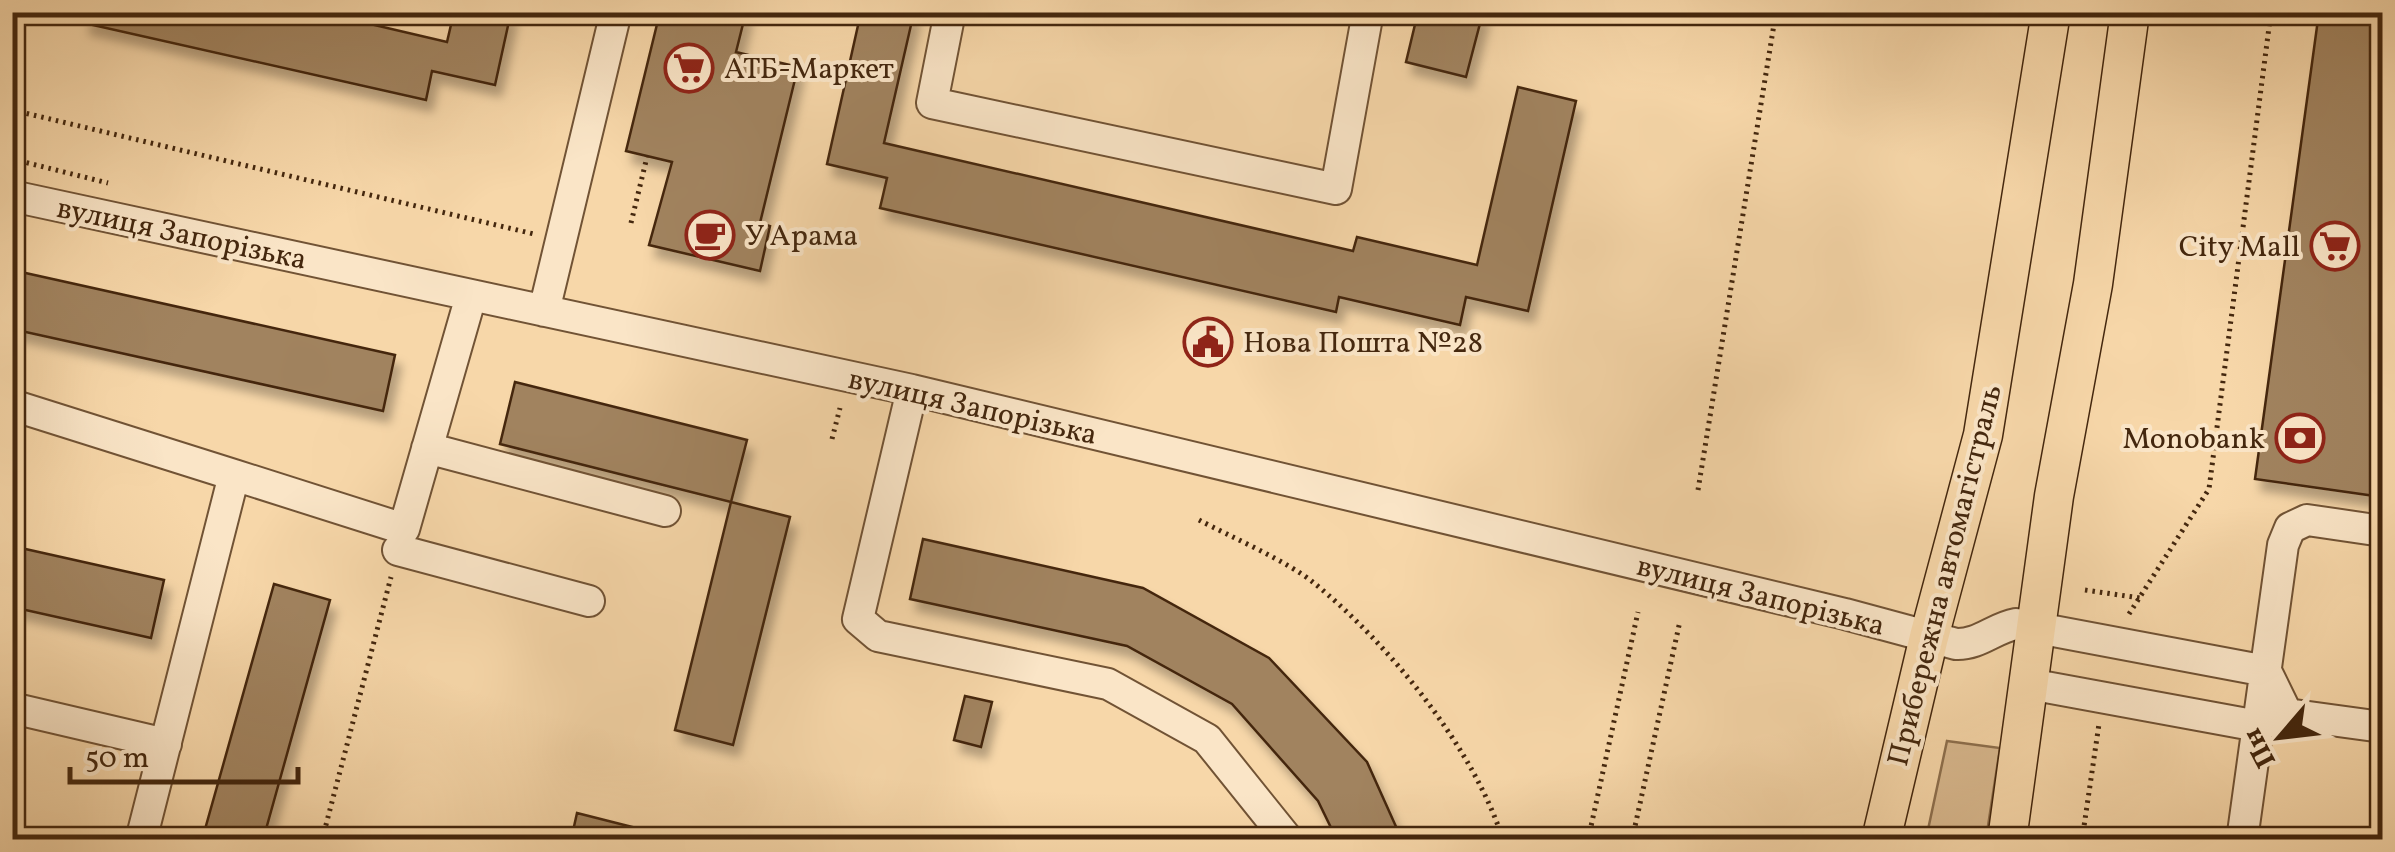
<svg xmlns="http://www.w3.org/2000/svg" width="2395" height="852" viewBox="0 0 2395 852" font-family="Vollkorn,serif">
<style>
.green{fill:#d9b98f;stroke:#8e704e;stroke-width:2.5}
.building{fill:#a1835f;stroke:#44270e;stroke-width:2.5;filter:url(#shadow)}
.lines{fill:none;stroke-linecap:round;stroke-linejoin:round}
.minor-casing{stroke:#715335;stroke-width:34}
.major-casing{stroke:#44270e;stroke-width:41}
.path{stroke:#44270e;stroke-width:5;stroke-dasharray:2.5 5;stroke-linecap:butt}
.minor{stroke:#fae5c7;stroke-width:30}
.major{stroke:#f7d7a9;stroke-width:38}
.labels{text-anchor:middle;stroke-width:8;stroke-linejoin:round;paint-order:stroke}
.poi-label{font-size:30px;fill:#44270e;stroke:#fae5c7;text-anchor:start}
.street-label{font-size:30px;fill:#44270e;stroke:#fae5c7}
</style>
<defs>
<filter id="shadow"><feDropShadow dx="6" dy="11" stdDeviation="5" flood-color="#0004"/></filter>
</defs>
<rect width="100%" height="100%" fill="#f7d7a9"/>
<filter id="stains"><feTurbulence type="fractalNoise" baseFrequency=".002" numOctaves="4"/><feColorMatrix values="0 0 0 0 .2 0 0 0 0 .09 0 0 0 0 .02 0 0 0 .5 -.17"/></filter>
<radialGradient id="worn" r=".72"><stop offset=".6" stop-color="#630" stop-opacity="0"/><stop offset="1" stop-color="#630" stop-opacity=".3"/></radialGradient>
<!-- green -->
<path class="green" d="M1947 741 2000 748 1986 839H1926Z"/>
<!-- building -->
<path class="building" d="M85 12H319L447 42 454 12H511L495 85 432 71 426 100 84 23Z
M660 12H746L736 52 798 67 760 223 770 226 760 271 649 245 672 162 626 151Z
M861 12H914L884 143 1353 251 1357 237 1477 265 1518 87 1576 101 1528 311 1466 297 1460 325 1339 297 1336 312 880 208 887 178 827 164Z
M1418 12H1483L1466 77 1406 62Z
M2319 12H2382V497L2255 479Z
M12 270 395 355 383 411 12 329Z
M515 382 747 440 731 502 500 444Z
M731 502 790 517 733 745 675 730Z
M923 539 1143 588 1269 658 1367 762 1402 840H1337L1318 801 1232 704 1127 646 910 599Z
M12 546 164 580 151 638 12 607Z
M274 584 330 600 263 840H202Z
M965 696 992 702 981 747 954 740Z
M577 813 648 831 647 840H571Z"/>
<g class="lines">
<!-- minor casing -->
<g class="minor-casing">
<path id="minor" d="M950 12 932 103 1336 189 1368 12
M12 196 912 390 1845 614 1956 644C1979 645 1994 628 2016 624L2266 671 2287 714
M544 311 616 12
M912 390 858 619 878 636 1108 684 1207 739 1288 840
M12 405 234 475 141 840
M427 448 665 511
M234 475 404 529 471 296
M398 550 589 601
M2029 684 2258 726 2287 714 2382 727
M12 708 166 744
M2242 840 2283 545 2290 528 2307 520 2382 531"/>
</g>
<!-- major casing -->
<g class="major-casing">
<path id="major" d="M1881 840 1929 637 1983 435 2051 12
M2007 840 2054 496 2093 284 2130 12"/>
</g>
<!-- path -->
<path class="path" d="M12 110 534 234
M12 159 108 183
M631 223 647 157
M832 439 840 408
M1698 490 1776 12
M1199 520C1231 537 1287 561 1314 583 1388 643 1474 748 1503 840
M2085 590 2140 598
M2129 614 2209 489 2271 12
M322 840 391 577
M1588 840 1638 612
M1632 840 1680 621
M2082 840 2099 724"/>
<!-- minor -->
<use href="#minor" class="minor"/>
<!-- major -->
<use href="#major" class="major"/>
</g>
<!-- icons -->
<defs>
<g id="supermarket-ring" transform="scale(2.5)"><circle r="9.5" fill="#fae5c7" stroke="#8f2418" stroke-width="1.5"/><path d="M-6-5.5h2.5l.6 2H6L4.5 2H-2.5L-4.4-4H-6ZM-1.5 3.2a1.3 1.3 0 1 0 .1 0ZM3 3.2a1.3 1.3 0 1 0 .1 0Z" fill="#8f2418"/></g>
<g id="cafe-ring" transform="scale(2.5)"><circle r="9.5" fill="#fae5c7" stroke="#8f2418" stroke-width="1.5"/><path d="M-5.5-4.5H6V0H3Q3 3.5 0 3.5H-2.5Q-5.5 3.5-5.5 0ZM3-3.2v2h1.7v-2ZM-6 4.5H4V6H-6Z" fill="#8f2418"/></g>
<g id="civic-ring" transform="scale(2.5)"><circle r="9.5" fill="#fae5c7" stroke="#8f2418" stroke-width="1.5"/><path d="M-.6-6.5H3V-4.5H.6V-3L4-1V1h2V6H-6V1h2V-1L-.6-3ZM-1.2 2.5V6h2.4V2.5Z" fill="#8f2418"/></g>
<g id="bank-ring" transform="scale(2.5)"><circle r="9.5" fill="#fae5c7" stroke="#8f2418" stroke-width="1.5"/><path d="M-6-4H6V4H-6ZM0-2.3a2.3 2.3 0 1 0 0 4.6a2.3 2.3 0 1 0 0-4.6Z" fill="#8f2418"/></g>
</defs>
<g fill-rule="evenodd">
<use href="#supermarket-ring" x="689" y="68"/>
<use href="#cafe-ring" x="710" y="235"/>
<use href="#supermarket-ring" x="2335" y="246"/>
<use href="#civic-ring" x="1208" y="342"/>
<use href="#bank-ring" x="2300" y="438"/>
</g>
<g class="labels">
<!-- poi labels -->
<g class="poi-label">
<text x="724" y="78">АТБ-Маркет</text>
<text x="745" y="245">У Арама</text>
<text x="2300" y="256" text-anchor="end">City Mall</text>
<text x="1243" y="352">Нова Пошта №28</text>
<text x="2265" y="448" text-anchor="end">Monobank</text>
</g>
<!-- street labels -->
<g class="street-label">
<text transform="translate(182 233) rotate(12)" y="10">вулиця Запорізька</text>
<text transform="translate(973 406) rotate(13)" y="10">вулиця Запорізька</text>
<text transform="translate(1944 575) rotate(-76)" y="10">Прибережна автомагістраль</text>
<text transform="translate(1761 595) rotate(14)" y="10">вулиця Запорізька</text>
</g>
</g>
<!-- margin -->
<rect width="2395" height="852" fill="none" stroke="#f7d7a9" stroke-width="50"/>
<rect x="15" y="15" width="2365" height="822" fill="none" stroke="#44270e" stroke-width="5"/>
<rect x="25" y="25" width="2345" height="802" fill="none" stroke="#44270e" stroke-width="2.5"/>
<!-- north arrow -->
<g transform="translate(2280 737) rotate(242)" stroke="#fae5c7" stroke-width="8" paint-order="stroke">
<path d="M0-8L18 38L0 25L-18 38Z" fill="#44270e"/>
<text y="-15" font-size="28" font-weight="bold" text-anchor="middle" fill="#44270e">Пн</text>
</g>
<!-- scale -->
<path d="M70 767v15h228v-15" fill="none" stroke="#44270e" stroke-width="5"/>
<text x="85" y="767" font-size="30" fill="#44270e" stroke="#fae5c7" stroke-width="8" paint-order="stroke">50 m</text>
<rect width="100%" height="100%" filter="url(#stains)"/>
<rect width="100%" height="100%" fill="url(#worn)"/>
</svg>
